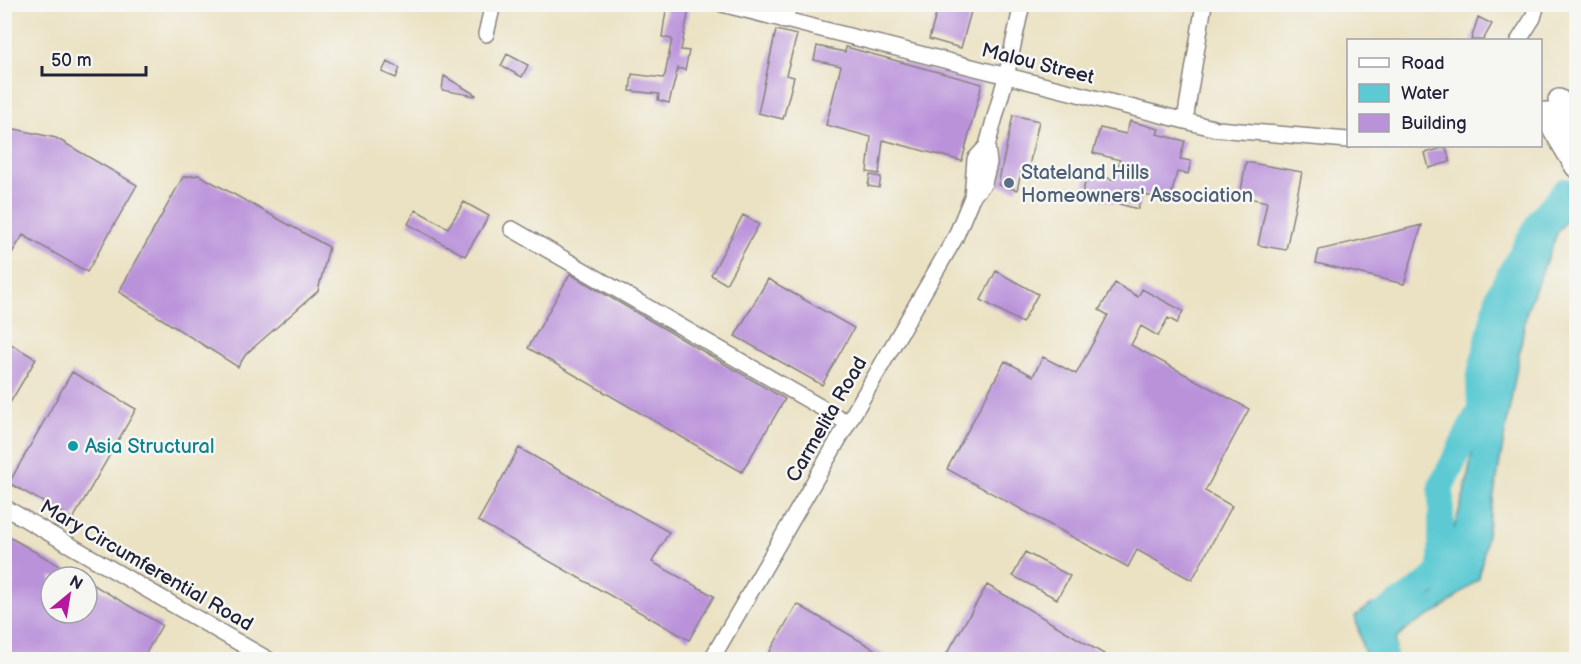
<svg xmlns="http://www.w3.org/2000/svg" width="1581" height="664" viewBox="0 0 1581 664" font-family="'Balsamiq Sans',sans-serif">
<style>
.water{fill:#5dcad3;stroke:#407687;stroke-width:1.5}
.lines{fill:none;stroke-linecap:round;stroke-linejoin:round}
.river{stroke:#5dcad3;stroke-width:26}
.building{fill:#ba92da}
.minor-casing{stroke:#86827f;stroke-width:18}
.highway-casing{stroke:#86827f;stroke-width:24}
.minor{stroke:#fff;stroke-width:15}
.highway{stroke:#fff;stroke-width:21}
.service-dot{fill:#5c6f8a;stroke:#f6f6f2;stroke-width:2}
.culture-dot{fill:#0f9aa8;stroke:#f6f6f2;stroke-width:2}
.labels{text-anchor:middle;stroke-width:5;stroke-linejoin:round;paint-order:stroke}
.street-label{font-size:20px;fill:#22223b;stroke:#f6f6f2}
.service-label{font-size:20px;fill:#4e5e75;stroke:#f6f6f2;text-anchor:start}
.culture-label{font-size:20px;fill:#0d838f;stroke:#f6f6f2;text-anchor:start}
</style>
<rect width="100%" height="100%" fill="#f6f6f2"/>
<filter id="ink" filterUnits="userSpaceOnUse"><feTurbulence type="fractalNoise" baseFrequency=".0167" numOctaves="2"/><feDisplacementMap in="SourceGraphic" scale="12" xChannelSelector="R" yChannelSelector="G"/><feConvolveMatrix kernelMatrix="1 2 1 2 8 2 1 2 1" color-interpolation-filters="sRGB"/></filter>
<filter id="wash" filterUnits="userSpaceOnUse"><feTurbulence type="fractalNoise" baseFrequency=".008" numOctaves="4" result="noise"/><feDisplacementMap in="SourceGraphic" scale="24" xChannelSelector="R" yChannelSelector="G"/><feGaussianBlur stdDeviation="1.35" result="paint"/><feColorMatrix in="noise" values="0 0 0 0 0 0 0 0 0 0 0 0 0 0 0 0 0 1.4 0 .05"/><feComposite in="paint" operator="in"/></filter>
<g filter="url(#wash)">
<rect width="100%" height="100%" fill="#ebe2c3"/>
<!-- water -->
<path class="water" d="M1576 177V207L1558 231 1527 310 1479 578 1440 610 1409 627 1396 639 1395 659H1369L1363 649 1355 616 1372 604C1401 609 1410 610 1435 594L1466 487 1480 409 1479 379 1499 293 1542 217Z"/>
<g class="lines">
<!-- river -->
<path class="river" d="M1385 660 1374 619 1412 595 1441 572V486L1480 409 1479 379 1499 293 1542 217 1565 191"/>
</g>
<g id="blocks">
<!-- building -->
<path class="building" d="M667 4H690L681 50 689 51 685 70 678 68 669 103 658 100 659 94 630 91 632 74 663 78 665 75 672 39 662 37Z
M939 4H973L961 48 929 39Z
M1478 17 1492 24 1483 40H1471Z
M776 30 797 35 786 75 794 77 783 119 758 113Z
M817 46 845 52 846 47 982 84 962 161 883 140 879 174 867 172 871 137 826 125 841 66 814 60Z
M507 54 528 65 522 77 501 66Z
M387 62 400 68 396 78 382 72Z
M444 76 476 95 475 96 442 90Z
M1013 115 1039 121 1029 166 1023 164 1017 190 998 185Z
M1130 121 1159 129 1157 134 1185 141 1180 159 1191 161 1188 174 1177 172 1170 201 1142 194 1138 209 1082 194 1088 173 1115 180 1120 160 1093 153 1100 128 1126 134Z
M15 129 56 138 137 185 87 272 23 235 4 266V148Z
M1446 147 1450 162 1429 168 1425 153Z
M1246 162 1302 172 1286 250 1258 245 1267 202 1240 196Z
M199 175 329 247 318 291 246 354 238 367 119 292 183 177Z
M870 175 881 177 879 188 868 186Z
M464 202 489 216 465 256 408 224 416 210 448 228Z
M743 215 759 224 726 284 711 275Z
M1422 225 1404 284 1316 263 1319 250Z
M996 271 1038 294 1022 323 981 300Z
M570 274 785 399 742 472 528 348Z
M768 279 854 328 822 385 735 336Z
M1115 283 1138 297 1142 289 1183 311 1177 323 1168 318 1158 336 1141 326 1131 345 1249 409 1205 491 1232 506 1192 580 1137 550 1128 567 947 469 1005 361 1033 376 1043 357 1076 374 1108 315 1099 310Z
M4 340 36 359 4 413Z
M72 372 136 409 73 519 9 483Z
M519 448 669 532 652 562 714 596 689 640 478 521Z
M4 534 79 577H51V613H87V581L162 625 142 660H4Z
M1025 552 1070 576 1057 599 1013 576Z
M987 585 1008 597 1114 660H943Z
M797 604 850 635 893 660H765Z"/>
</g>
</g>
<g filter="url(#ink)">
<use href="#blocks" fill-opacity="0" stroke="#86827f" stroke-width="1.5"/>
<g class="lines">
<!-- minor casing -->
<g class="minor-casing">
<path id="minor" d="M722 4 1217 129 1348 140
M785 21 789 4
M486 34 493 4
M1519 40 1533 18 1537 4
M1185 120 1204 4
M972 197 975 159 987 146
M512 229 848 423
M4 507 269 660
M711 660 955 238 972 197 984 183 989 163 987 146 1006 77 1022 4"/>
</g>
<!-- highway casing -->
<g class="highway-casing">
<path id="highway" d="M1559 100 1576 130
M1544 113 1576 167"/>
</g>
<!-- minor -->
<use href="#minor" class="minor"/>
<!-- highway -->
<use href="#highway" class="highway"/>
</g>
</g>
<!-- markers -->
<circle class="service-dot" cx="1009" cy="183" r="6"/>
<circle class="culture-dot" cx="73" cy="446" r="6"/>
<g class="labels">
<!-- street labels -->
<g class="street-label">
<text transform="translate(1038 63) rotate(14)" y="7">Malou Street</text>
<text transform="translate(826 419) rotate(-60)" y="7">Carmelita Road</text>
<text transform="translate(147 565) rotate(30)" y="7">Mary Circumferential Road</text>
</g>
<!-- service labels -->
<g class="service-label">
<text x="1021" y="179">Stateland Hills<tspan x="1021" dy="23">Homeowners' Association</tspan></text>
</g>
<!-- culture labels -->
<g class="culture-label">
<text x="85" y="453">Asia Structural</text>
</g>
</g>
<!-- margin -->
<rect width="1581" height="664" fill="none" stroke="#f6f6f2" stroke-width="24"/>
<!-- legend -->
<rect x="1347" y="39" width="195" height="108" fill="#f6f6f2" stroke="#a1a1a9" stroke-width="1.5"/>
<rect x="1359" y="58" width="30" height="9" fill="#ffffff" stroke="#a1a1a9" stroke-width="1.5"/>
<text x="1401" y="69" font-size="18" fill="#22223b">Road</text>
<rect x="1359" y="84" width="30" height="18" fill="#5dcad3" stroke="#a1a1a9" stroke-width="1.5"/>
<text x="1401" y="99" font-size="18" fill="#22223b">Water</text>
<rect x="1359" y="114" width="30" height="18" fill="#ba92da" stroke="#a1a1a9" stroke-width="1.5"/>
<text x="1401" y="129" font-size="18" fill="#22223b">Building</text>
<!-- north arrow -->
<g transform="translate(69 595) rotate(30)"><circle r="28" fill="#f6f6f2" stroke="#a1a1a9" stroke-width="1.5"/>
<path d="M0-4.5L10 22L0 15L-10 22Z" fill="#b5179e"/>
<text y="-9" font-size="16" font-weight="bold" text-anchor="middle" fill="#22223b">N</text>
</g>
<!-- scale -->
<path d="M42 66v9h104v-9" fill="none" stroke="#22223b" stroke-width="3"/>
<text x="51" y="66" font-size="18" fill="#22223b" stroke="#f6f6f2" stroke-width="4.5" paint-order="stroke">50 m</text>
</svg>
